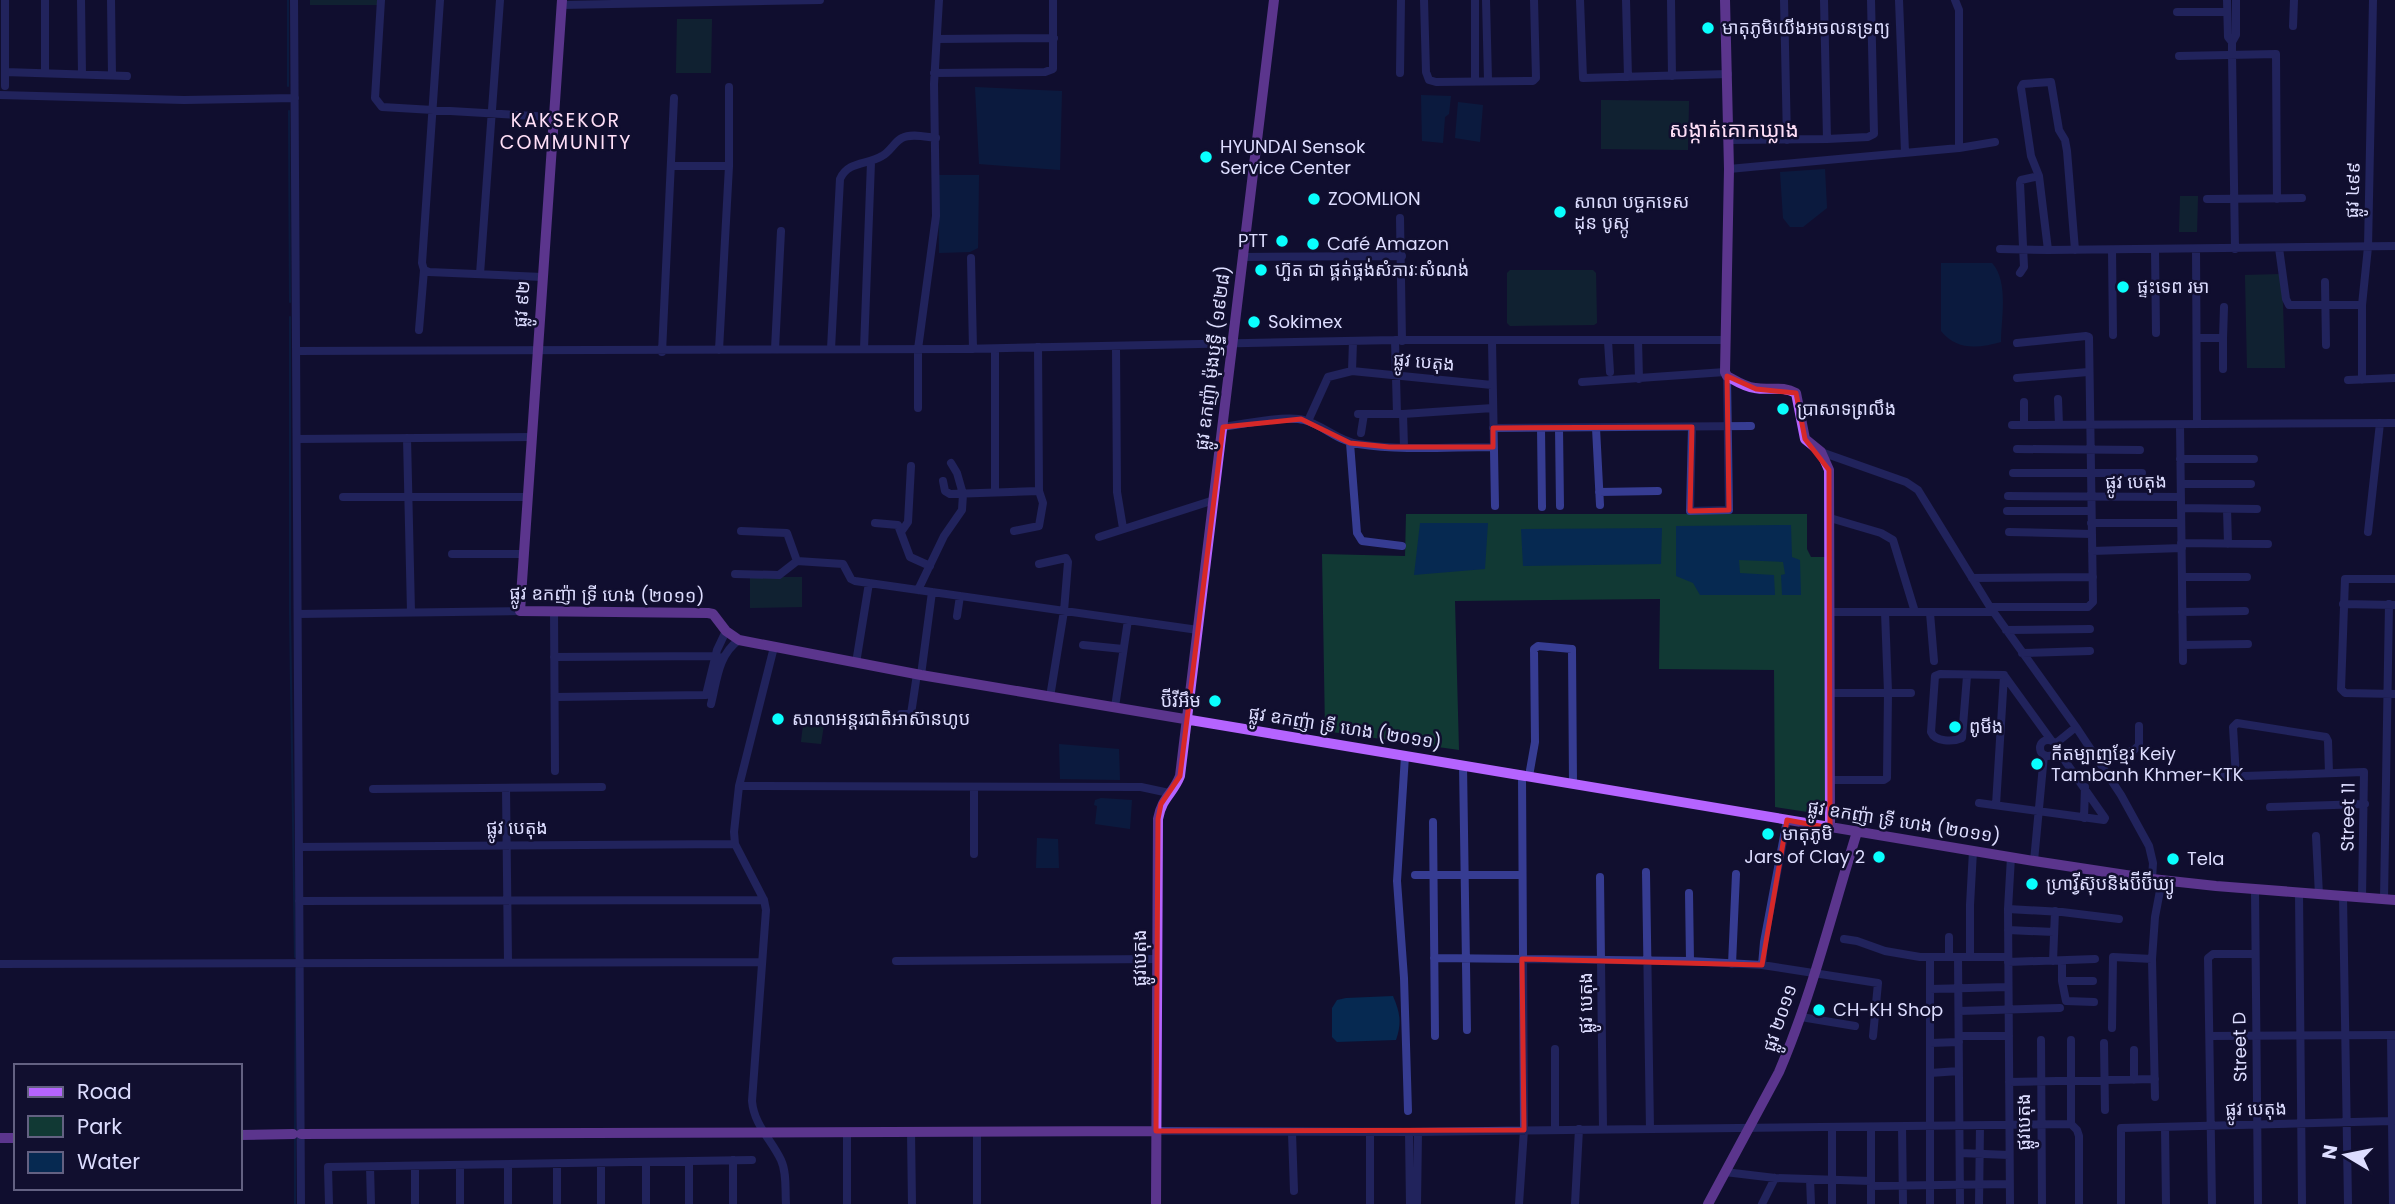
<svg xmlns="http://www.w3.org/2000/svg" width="2395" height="1204" viewBox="0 0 2395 1204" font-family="Poppins,'Noto Sans Khmer',sans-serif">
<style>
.green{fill:#113934}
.water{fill:#062951}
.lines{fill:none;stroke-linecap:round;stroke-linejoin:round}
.stream{stroke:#062951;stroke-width:2}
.minor{stroke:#363c92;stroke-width:8}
.major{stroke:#b564ff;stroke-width:10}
.marked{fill:none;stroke:#d62828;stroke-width:5;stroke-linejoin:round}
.poi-dot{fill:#09fffe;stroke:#110f2f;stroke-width:2.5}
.labels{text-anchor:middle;stroke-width:5;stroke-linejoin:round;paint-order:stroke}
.poi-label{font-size:18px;fill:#ddf;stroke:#110f2f;text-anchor:start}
.street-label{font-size:18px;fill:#ddf;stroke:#110f2f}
.neighbourhood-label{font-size:19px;letter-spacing:2px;fill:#ffdff7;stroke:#110f2f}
.quarter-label{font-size:21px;fill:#ffdff7;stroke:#110f2f}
</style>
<rect width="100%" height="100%" fill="#110f2f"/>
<!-- green -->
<path class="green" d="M310 0H377V5H310Z
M677 19H712L711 73H676Z
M1601 100 1689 101 1688 150 1601 149Z
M2180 196H2198L2197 232H2179Z
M1510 270H1593L1596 273 1597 323 1594 325 1510 326 1507 323V273Z
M2282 274 2285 368H2247L2245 275Z
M1406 514H1807V549L1811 557H1826L1827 815 1775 807 1774 670 1659 669 1660 599 1455 601 1459 750 1325 731 1322 554 1405 556Z
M750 577H802V607L750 608Z
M804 716 825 718 821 744 801 742Z"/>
<!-- water -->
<path class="water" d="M975 87 1062 91 1060 170 979 164Z
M1421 95 1451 96 1449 114 1445 117 1443 143 1422 141Z
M1458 102 1483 105 1480 142 1455 138Z
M1825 169 1827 208 1803 227H1790L1783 218 1780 172Z
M938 175H979L978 248 970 252 939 253Z
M1941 263H1992C2009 282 2001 318 2001 342 1979 348 1957 351 1941 331Z
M1420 523H1488L1485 569 1414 575Z
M1791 525 1792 557 1800 560 1801 595H1782L1781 575 1785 574 1783 562 1739 560 1740 573 1774 575 1775 595H1700L1693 583 1676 576V526Z
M1662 528 1661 564 1523 566 1521 529Z
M1059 744 1119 749 1120 780 1060 779Z
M1101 798 1132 800 1130 829 1095 824 1097 806 1094 805 1095 800Z
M1037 838 1058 839 1059 868H1036Z
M1393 996C1400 1012 1402 1023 1396 1040L1337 1042 1332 1037V1008L1337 1000 1346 998Z"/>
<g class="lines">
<!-- stream -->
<path class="stream" d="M288 0V86
M289 111 290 302
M290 317V613L295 957
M295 1129 296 969
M295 1204V1138"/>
<!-- minor -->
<path class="minor" d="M45 0V73
M81 0 82 74
M111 0 112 75
M294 0 301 1204
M381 0 375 98 382 107 552 117
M440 0 422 263 424 270 429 272 542 277
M1424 0 1426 72 1429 80 1436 82 1533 81 1536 78 1534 0
M1475 0V80
M1486 0 1488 80
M1580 0 1583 78 1728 74
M1626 0 1628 77
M1671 0 1672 76
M1784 0 1787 140
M1824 0 1827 139
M1899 0 1905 152
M1955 0 1959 10V148
M2227 0 2228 37 2232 42
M561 5 820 0
M2177 12H2227
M2293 26 2294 0
M937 39 1054 38
M2179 56 2276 54 2277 199
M5 72 127 76
M934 73 1045 72 1053 69V0
M1400 73 1401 0
M5 86V0
M0 95 184 100 295 98
M1728 140 1827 139 1868 137 1874 134 1871 0
M671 166H729
M1729 169 1959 148 1995 142
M2207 199 2302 198
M1400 218 1402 341
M2279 248 2286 299 2289 305H2362
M2000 249 2048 250 2395 246
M2155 249 2156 333
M2196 249 2197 423
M2235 249 2232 54V42L2236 35V0
M2048 250 2039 176 2031 156 2021 88 2023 84 2051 82 2059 130 2065 140 2067 151 2075 250
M2112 250 2113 335
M1243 257 1402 256
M971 258 973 349
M2020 273 2024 267 2020 183 2021 180 2039 176
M480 274 500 0
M2325 282 2326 345
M419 330 424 270
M2197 338H2223V369
M2223 338 2224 307
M1395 340 1397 414
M1638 340 1639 379
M1492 341 1495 506
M1608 341 1610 372
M1116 348 1117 492 1123 528
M775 349 781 231
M831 349 840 179C848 161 867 165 882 156 890 152 895 141 902 138 911 133 926 137 936 138
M864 349 871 162
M995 349V491
M719 350 729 166V87
M296 351 960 349 1395 340H1726
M662 352 674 98
M1352 371 1492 385
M2017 378 2088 372
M2348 380 2395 378
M2362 380V305L2368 247 2373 0
M1582 382 1725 372
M2058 399 2059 425
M2024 402V425
M918 408V349L936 216 934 84 939 0
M1358 414H1403L1493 408
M1403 414 1404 447
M1308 421 1328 377 1352 371 1353 341
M2012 425 2395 423
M2180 425 2183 661
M1223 427C1242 424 1287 415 1304 420 1323 425 1338 441 1358 444 1402 451 1449 447 1493 447
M1692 427 1690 511 1729 510 1727 376
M1493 428 1751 426
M1541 428 1542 507
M1559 428 1560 506
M1596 428 1600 505
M1361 433 1364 414
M407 438 411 612
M297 439 531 437
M1350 443 1357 533 1362 541 1402 546
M2017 449 2140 450
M1821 452 1906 482 1918 490 1990 607 2076 727 2121 795 2149 846 2153 863 2152 879
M2180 459H2254
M2013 473H2142
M943 481 945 491 950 494 1039 491
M2181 484H2251
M1599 492 1658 491
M2008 496 2181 497
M343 497H527
M2181 508 2257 509
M2227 509 2228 544
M2007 511H2091
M1830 518 1881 533 1893 540 1915 612
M875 523 898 525 910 557 930 566
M2091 523H2181
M741 531 787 533 797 561 843 564 851 579 855 581 1198 630
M1014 531 1039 526 1043 503 1039 491 1038 347
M901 532 908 522 911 466
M2009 532 2092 534
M2368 532 2380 423
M1099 537 1214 500
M2181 543 2268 544
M2092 551 2182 548
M452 554H523
M1039 564 1066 558 1068 562 1064 611 1050 697
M735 574 779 575 797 561
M2182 577H2247
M1972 578 2093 577
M2395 579H2345L2341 689 2345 693 2395 694
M918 590 944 536 962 510 963 494 957 473 951 463
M2343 604 2395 605
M1990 607H2088L2093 602 2089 337 2086 336 2017 343
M554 611 555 771
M1829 612H1993
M2182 612 2245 611
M1930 613 1934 661
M298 614 520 611
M957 616 960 596
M2006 630 2090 629
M1083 645 1123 649
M2183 645 2248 644
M774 647 739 786 734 832 735 844 764 900 766 910 752 1101C754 1125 771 1139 781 1160 787 1173 785 1190 786 1204
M2022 653 2090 651
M554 657 716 656 722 658
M856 663 869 583
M921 675 932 592
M1967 676 1962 738C1953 742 1935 742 1931 732L1935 676 1940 674 2004 675 2051 740
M1830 693H1911
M555 697 706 695 717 650 726 631
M711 704C717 680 718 655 739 640
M1115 707 1128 620
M901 714H911L917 674
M2040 748a8 8 0 1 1 16 0a8 8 0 1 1-16 0Z
M2055 744 2076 727
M1405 756 1397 881 1404 978 1408 1111
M2100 763 2134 750 2139 745V726
M1463 765 1467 1030
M1529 776 1535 742 1534 649 1538 646 1572 649 1573 784
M2216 777 2364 772 2362 897
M2236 777 2233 727 2237 723 2326 737 2328 741 2329 773
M1830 780H1884L1887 778 1888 692 1885 612
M739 786 1141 787 1169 793
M974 787V854
M506 788 508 962
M373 789 602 787
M1979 803 2104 820 2105 818 2056 748
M1996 805 2004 675
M2270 807 2365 804
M2084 818 2085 787
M1433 822 1435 1036
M2316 836 2319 895
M299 847 735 844
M2034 861 2044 755
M1646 872 1650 1129
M1415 875H1522
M1600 877 1603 1129
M2255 890 2258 1204
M1689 893 1690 961
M2299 893 2302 1204
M2343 896 2348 1204
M2384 899 2389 604
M299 901 764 900
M2008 909 2062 912 2119 919
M2008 930 2054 932
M1844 939 1857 941 1885 951 1920 957H2008
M1930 957V1204
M1949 957V937
M1958 957 1960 1204
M1970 957V905L1973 851
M1434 958 1690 961 1762 965 1878 983 1873 1036
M896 961 1157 959
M2053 961 2055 911
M2062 961V981L2066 1001 2094 1002
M2008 962 2095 959
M0 964 762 962
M1732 964 1736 874
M1762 965 1764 942 1787 820
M2062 981H2093
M1930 989 2008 987
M1959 1011 2060 1008
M1801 1017 1855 1026
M2112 1028 2113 957 2152 959
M2391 1035 2393 1204
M1959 1036H2009
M2210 1036 2395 1035
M2041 1040 2042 1204
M2071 1040V1124L2077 1130 2079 1136V1204
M1930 1043 1959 1042
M2104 1043 2105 1110
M1555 1049V1129
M2134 1050V1080
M1930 1073 1959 1071
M2009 1082 2155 1079
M2155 1097 2152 959 2155 917 2162 880
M1832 1127V1204
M1871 1127V1204
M1902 1127 1903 1204
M2165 1127 2166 1204
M1156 1131 1409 1132 2071 1124
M847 1132V1204
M911 1132 912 1204
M977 1132V1204
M1370 1132V1204
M1409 1132 1410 1204
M1292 1133 1294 1191
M1960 1153 2009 1155
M733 1160V1204
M689 1161V1204
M646 1162V1204
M601 1163V1204
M460 1165V1204
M415 1166V1204
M370 1167 371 1204
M1725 1172 1775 1178 1871 1181
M1810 1179 1811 1204
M1871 1186 2009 1184
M329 1204 328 1167 752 1160
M508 1204V1165
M557 1204V1164
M1417 1204 1418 1132
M1519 1204 1524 1130 1522 775
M1575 1204 1579 1129
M1762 1204 1775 1178
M1979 1204 1980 1126
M2010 1204 2008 909 2011 857
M2121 1204V1128L2392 1121
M2212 1204 2208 958 2213 954H2255"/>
<!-- major -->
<path class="major" d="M562 0 520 611 708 613 713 614 726 631 739 640 921 675 2034 861 2152 879 2216 886 2395 900
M1725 0 1729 169 1725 372 1727 376C1736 381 1745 387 1755 388 1770 391 1782 385 1796 393L1805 439 1821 452 1829 470 1830 828
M301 1134 1156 1131
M240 1135 293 1134
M0 1138H16
M1156 1204 1158 819C1162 797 1173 794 1180 776L1274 0
M1708 1204 1779 1072C1812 995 1832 912 1857 832"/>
</g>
<!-- marked area -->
<path d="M0 0H2395V1204H0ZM1727 376 1756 389 1796 393 1805 439 1829 470 1830 828 1787 820 1762 965 1522 959 1524 1130 1156 1131 1158 819 1161 804 1180 776 1223 427 1301 419 1350 443 1389 447H1493V428L1692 427 1690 511 1729 510Z" fill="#110f2f" fill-opacity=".55" fill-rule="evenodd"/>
<path class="marked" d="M1727 376 1756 389 1796 393 1805 439 1829 470 1830 828 1787 820 1762 965 1522 959 1524 1130 1156 1131 1158 819 1161 804 1180 776 1223 427 1301 419 1350 443 1389 447H1493V428L1692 427 1690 511 1729 510Z"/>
<!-- markers -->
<g class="poi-dot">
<circle cx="1708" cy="28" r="7"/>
<circle cx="1206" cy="157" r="7"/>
<circle cx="1314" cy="199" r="7"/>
<circle cx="1560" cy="212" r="7"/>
<circle cx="1282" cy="241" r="7"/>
<circle cx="1313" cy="244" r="7"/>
<circle cx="1261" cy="270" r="7"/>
<circle cx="2123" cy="287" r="7"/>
<circle cx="1254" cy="322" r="7"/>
<circle cx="1783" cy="409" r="7"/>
<circle cx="1215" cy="701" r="7"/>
<circle cx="778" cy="719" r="7"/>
<circle cx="1955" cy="727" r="7"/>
<circle cx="2037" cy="764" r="7"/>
<circle cx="1768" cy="834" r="7"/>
<circle cx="1879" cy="857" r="7"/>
<circle cx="2173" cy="859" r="7"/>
<circle cx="2032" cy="884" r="7"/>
<circle cx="1819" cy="1010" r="7"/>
</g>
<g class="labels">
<!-- poi labels -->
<g class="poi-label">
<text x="1722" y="34">មាតុភូមិយើងអចលនទ្រព្យ</text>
<text x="1220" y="153">HYUNDAI Sensok<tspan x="1220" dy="21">Service Center</tspan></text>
<text x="1328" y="205">ZOOMLION</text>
<text x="1574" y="208">សាលា បច្ចកទេស<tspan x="1574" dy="21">ដុន បូស្កូ</tspan></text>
<text x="1268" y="247" text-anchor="end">PTT</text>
<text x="1327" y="250">Café Amazon</text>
<text x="1275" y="276">ហ៊ួត ជា ផ្គត់ផ្គង់សំភារៈសំណង់</text>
<text x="2137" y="293">ផ្ទះទេព រមា</text>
<text x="1268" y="328">Sokimex</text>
<text x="1797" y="415">ប្រាសាទព្រលឹង</text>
<text x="1201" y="707" text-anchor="end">ប៊ីវីអឹម</text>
<text x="792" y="725">សាលាអន្ដរជាតិអាស៊ានហូប</text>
<text x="1969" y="733">ពូមីង</text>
<text x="2051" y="760">កីតម្បាញខ្មែរ Keiy<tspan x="2051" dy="21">Tambanh Khmer-KTK</tspan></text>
<text x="1782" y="840">មាតុភូមិ</text>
<text x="1865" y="863" text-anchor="end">Jars of Clay 2</text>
<text x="2187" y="865">Tela</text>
<text x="2046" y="890">ហ្រាវ្វីស៊ុបនិងប៊ីប៊ីឃ្យូ</text>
<text x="1833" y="1016">CH-KH Shop</text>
</g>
<!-- street labels -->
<g class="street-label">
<text transform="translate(2353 190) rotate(-88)" y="6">ផ្លូវ ៤៩៩</text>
<text transform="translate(522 304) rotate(-86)" y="6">ផ្លូវ ៩២</text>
<text transform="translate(1213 358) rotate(-83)" y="6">ផ្លូវ ឧកញ៉ា ម៉ុងឫទ្ធី (១៩២៨)</text>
<text transform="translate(1424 362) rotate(5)" y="6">ផ្លូវ បេតុង</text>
<text transform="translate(2136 482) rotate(-1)" y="6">ផ្លូវ បេតុង</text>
<text transform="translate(607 595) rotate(1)" y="6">ផ្លូវ ឧកញ៉ា ទ្រី ហេង (២០១១)</text>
<text transform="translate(1345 728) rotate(9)" y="6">ផ្លូវ ឧកញ៉ា ទ្រី ហេង (២០១១)</text>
<text transform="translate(2348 817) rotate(-89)" y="6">Street 11</text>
<text transform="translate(1904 822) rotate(9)" y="6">ផ្លូវ ឧកញ៉ា ទ្រី ហេង (២០១១)</text>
<text x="517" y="834">ផ្លូវ បេតុង</text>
<text transform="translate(1140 958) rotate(-90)" y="6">ផ្លូវបេតុង</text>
<text transform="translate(1586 1003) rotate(-90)" y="6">ផ្លូវ បេតុង</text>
<text transform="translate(1780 1018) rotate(-71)" y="6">ផ្លូវ ២០១១</text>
<text transform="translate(2240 1047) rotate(-91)" y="6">Street D</text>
<text transform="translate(2256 1109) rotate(-1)" y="6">ផ្លូវ បេតុង</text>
<text transform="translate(2024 1122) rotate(-90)" y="6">ផ្លូវបេតុង</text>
</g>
<!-- neighbourhood labels -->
<g class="neighbourhood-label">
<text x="566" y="127">KAKSEKOR<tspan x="566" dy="22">COMMUNITY</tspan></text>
</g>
<!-- quarter labels -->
<g class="quarter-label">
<text x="1734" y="137">សង្កាត់គោកឃ្លាង</text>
</g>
</g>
<!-- legend -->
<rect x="14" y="1064" width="228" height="126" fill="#110f2f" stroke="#636182" stroke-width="2"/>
<rect x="28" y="1087" width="35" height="10" fill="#b564ff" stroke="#636182" stroke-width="2"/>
<text x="77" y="1099" font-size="21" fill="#ddddff">Road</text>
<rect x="28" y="1116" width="35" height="21" fill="#113934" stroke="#636182" stroke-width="2"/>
<text x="77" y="1134" font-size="21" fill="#ddddff">Park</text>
<rect x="28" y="1152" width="35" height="21" fill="#062951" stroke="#636182" stroke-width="2"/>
<text x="77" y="1169" font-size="21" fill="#ddddff">Water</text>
<!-- north arrow -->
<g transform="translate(2346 1155) rotate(280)" stroke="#110f2f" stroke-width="5" paint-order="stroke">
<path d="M0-5L12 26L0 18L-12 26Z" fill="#ddddff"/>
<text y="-10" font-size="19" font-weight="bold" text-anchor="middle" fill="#ddddff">N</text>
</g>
</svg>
